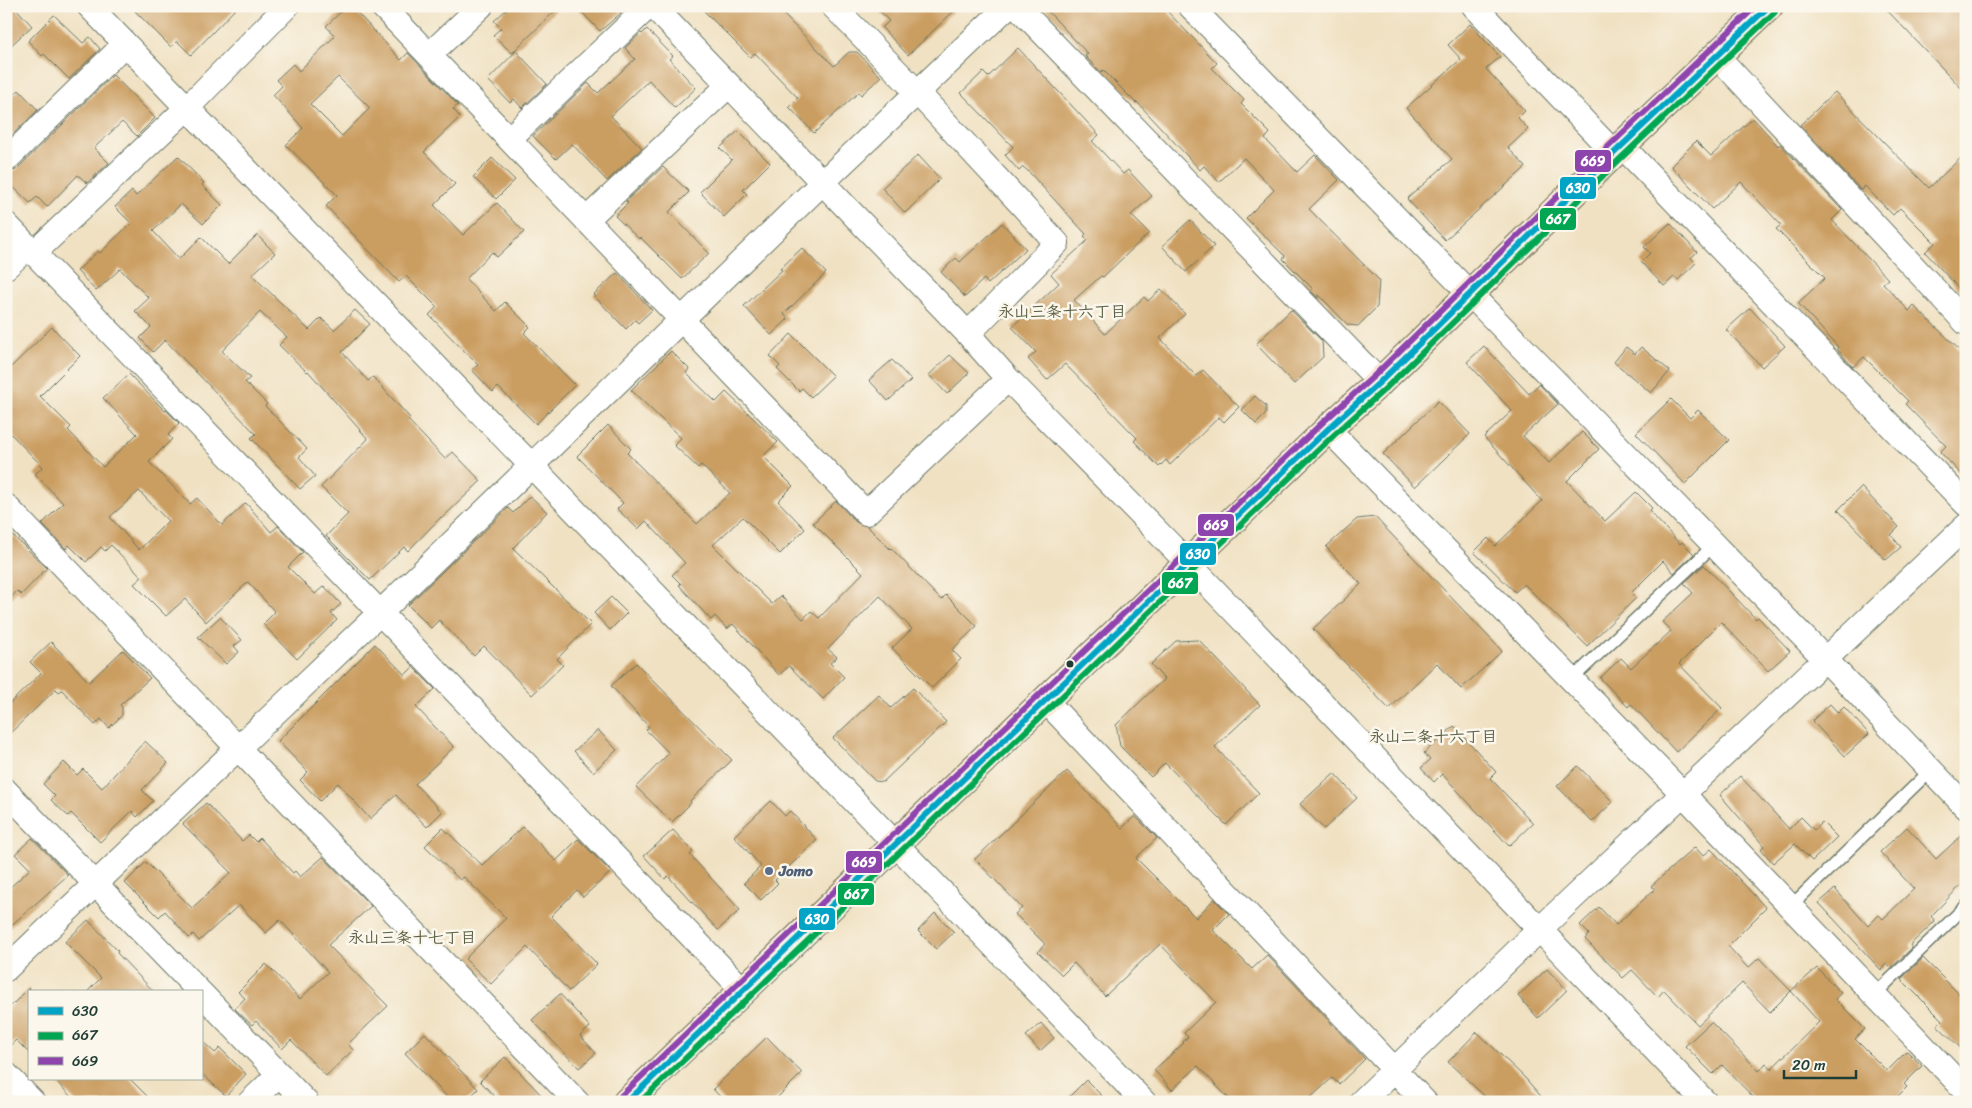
<svg xmlns="http://www.w3.org/2000/svg" width="1972" height="1108" viewBox="0 0 1972 1108" font-family="Sriracha,'Klee One',sans-serif">
<style>
.building{fill:#ca9d60;fill-rule:evenodd}
.lines{fill:none;stroke-linecap:round;stroke-linejoin:round}
.lane-casing{stroke:#687666;stroke-width:14}
.street-casing{stroke:#687666;stroke-width:26}
.highway-casing{stroke:#687666;stroke-width:30}
.lane{stroke:#fff;stroke-width:11}
.street{stroke:#fff;stroke-width:24}
.highway{stroke:#fbbb8c;stroke-width:28}
.bus-1-casing{stroke:#fbf7ec;stroke-width:10}
.bus-2-casing{stroke:#fbf7ec;stroke-width:10}
.bus-3-casing{stroke:#fbf7ec;stroke-width:10}
.bus-1{stroke:#02a4c6;stroke-width:6}
.bus-2{stroke:#00a651;stroke-width:6}
.bus-3{stroke:#8e44ad;stroke-width:6}
.bus-dot{fill:#1f3d34;stroke:#fbf7ec;stroke-width:2}
.service-dot{fill:#5c6f8a;stroke:#fbf7ec;stroke-width:2}
.labels{text-anchor:middle;stroke-width:5;stroke-linejoin:round;paint-order:stroke}
.service-label{font-size:15px;font-weight:bold;fill:#4e5e75;stroke:#fbf7ec;text-anchor:start}
.neighbourhood-label{font-size:16px;font-weight:bold;fill:#5b5f43;stroke:#fbf7ec}
.line-badge{stroke:#fbf7ec;stroke-width:2}
.badge-label{font-size:14px;text-anchor:middle;font-weight:bold;fill:#fff}
</style>
<rect width="100%" height="100%" fill="#fbf7ec"/>
<filter id="ink" filterUnits="userSpaceOnUse"><feTurbulence type="fractalNoise" baseFrequency=".02" numOctaves="2"/><feDisplacementMap in="SourceGraphic" scale="10" xChannelSelector="R" yChannelSelector="G"/><feConvolveMatrix kernelMatrix="1 2 1 2 8 2 1 2 1" color-interpolation-filters="sRGB"/></filter>
<filter id="wash" filterUnits="userSpaceOnUse"><feTurbulence type="fractalNoise" baseFrequency=".0096" numOctaves="4" result="noise"/><feDisplacementMap in="SourceGraphic" scale="20" xChannelSelector="R" yChannelSelector="G"/><feGaussianBlur stdDeviation="1.12" result="paint"/><feColorMatrix in="noise" values="0 0 0 0 0 0 0 0 0 0 0 0 0 0 0 0 0 1.4 0 .05"/><feComposite in="paint" operator="in"/></filter>
<g filter="url(#wash)">
<rect width="100%" height="100%" fill="#f0e1c2"/>
<g id="blocks">
<!-- building -->
<path class="building" d="M6 6H14L32 26 6 50Z
M130 6H238L191 55 177 41 171 47Z
M347 6H351L401 60 408 53 458 105 453 109 460 117 424 152 455 184 434 205 463 235 497 203 524 232 497 257 492 252 466 279 496 311 505 302 530 327 524 333 575 385 536 424 498 387 493 392 472 370 478 365 429 315 437 307 406 276 399 282 326 206 337 195 286 145 303 128 273 95 282 86 276 80 293 64 299 71 335 36 326 26ZM338 77 370 108 342 136 310 104Z
M510 6H560L512 53 493 35 501 28 494 21Z
M576 6H626L620 12 621 13 600 31Z
M699 6H775L834 66 849 52H857L881 77 861 95 859 92 814 133 789 107 798 98 755 53 750 57Z
M875 6H959L908 55 882 28 889 21Z
M1043 6H1162L1217 63 1212 68 1244 100 1241 104 1270 133 1265 139 1297 172 1315 155 1339 180 1309 209 1379 280 1377 307 1358 326 1348 325 1318 294V298L1311 291 1313 289 1283 259 1285 256 1246 218 1274 190 1244 158 1219 182 1204 166 1200 170 1137 102 1136 103 1103 70 1101 72 1085 56 1088 54Z
M1883 6H1966V93Z
M54 15 83 43 90 37 100 49 69 79 44 54 42 56 28 41Z
M1470 24 1500 57 1486 69 1525 111 1518 118 1528 129 1508 148 1526 167 1445 240 1407 199 1452 159 1406 108 1461 59 1448 45Z
M647 29 673 56 669 59 696 88 675 108 649 80 611 116 642 148 607 181 572 144 556 159 533 136 588 83 598 93 635 59 625 48 641 33 642 34Z
M1018 48 1099 135 1092 141 1123 174 1128 170 1152 196 1131 215 1149 233 1103 277 1101 276 1074 300 1105 334 1144 297 1148 301 1161 289 1185 314 1160 338 1196 376 1203 370 1239 407 1224 422 1219 417 1170 465 1166 460 1159 467 1134 441 1137 438 1065 364 1047 380 1028 359 1036 352 1012 327 1059 283 1051 274 1088 240 1084 236 1086 234 1028 171 1023 167 1019 171 1005 155 1013 147 961 93 983 72 988 77Z
M516 51 547 84 522 108 514 99 510 103 488 80Z
M113 75 155 118 137 136 122 122 94 148 109 163 87 183 78 175 47 207 37 197 30 203 6 180V173L16 170Z
M19 90 38 110 6 141V102Z
M1835 92 1929 188 1966 153V296L1925 252 1935 243 1900 208 1893 215 1865 186 1861 190 1800 125Z
M1753 118 1778 146 1780 144 1842 210 1832 220 1888 279 1883 283 1909 311 1914 306 1966 356V479L1940 452 1946 446 1905 404 1908 401 1864 357 1853 367 1837 349 1838 347 1798 303 1825 278 1776 229 1781 225 1741 182 1712 209 1671 166 1696 141 1711 156Z
M738 131 770 163 743 190 747 194 724 217 700 192 732 160 720 148Z
M918 155 940 179 905 213 882 188Z
M178 156 204 183 202 185 222 205 203 224 181 204 153 231 179 259 201 237 228 264 257 235 275 253 252 275 309 330 321 318 334 330 355 310 370 324 342 352 368 381 373 377 410 418 408 420 445 459 453 452 481 481 442 518 441 517 408 551 404 547 370 580 326 536 348 514 321 487 368 439 308 371 307 372 279 345 287 337 260 312 222 351 250 378 245 382 267 404 265 406 307 449 299 457 315 476 300 489 251 438 256 434 165 340 153 352 140 338 151 327 135 311 149 298 120 269 96 291 77 271 98 251 100 253 131 223 115 207 132 191 136 196Z
M492 158 515 180 496 199 473 177Z
M663 167 689 192 669 212 709 253 682 279 640 237 639 239 615 216 628 203 626 201Z
M1190 220 1214 246 1186 272 1162 246Z
M1002 223 1026 249 988 284 984 279 965 297 941 272 956 258 960 262Z
M1670 223 1697 252 1691 258 1696 263 1678 280 1674 277 1664 286 1641 262 1650 253 1644 247Z
M802 248 826 273 784 314 788 319 771 335 744 306 782 270 780 269Z
M617 273 652 310 638 323 635 320 626 329 593 295Z
M1750 308 1785 346 1762 367 1726 330Z
M1291 310 1322 341 1323 357 1294 384 1256 344Z
M52 327 80 356 40 396 71 427 68 430 103 467 137 434 103 398 129 374 165 411 166 410 179 423 168 435 172 439 149 462 190 504 197 498 222 525 246 503 271 532 278 526 303 552 288 567 315 594 324 586 341 604 331 613 337 620 297 659 263 624 275 612 248 582 206 622 185 599 166 616 134 584 142 577 111 545 105 551 101 547 86 562 69 545 66 549 42 524 63 503 35 474 43 467 6 429V372ZM139 491 168 521 139 550 110 517Z
M791 334 833 376 811 397 802 388 799 391 777 369 780 366 770 356Z
M1484 346 1529 394 1539 384 1558 404 1523 436 1549 463 1582 432 1599 449 1567 481 1605 521 1636 492 1652 508 1649 511 1680 544 1682 542 1694 554 1674 573 1663 561 1631 593 1636 598 1587 646 1524 584 1515 592 1474 552 1488 538 1495 546 1542 501 1484 437 1512 411 1467 362Z
M1626 347 1635 354 1641 347 1670 371 1651 393 1614 362Z
M671 351 689 369 686 373 716 402 726 392 778 442 763 456 793 486 778 501 805 529 780 554 743 517 713 545 772 604 781 596 803 619 811 611 819 618 863 573 813 523 836 501 856 522 867 526 890 549 891 548 941 600 946 595 977 626 952 650 961 659 932 688 892 648 912 629 880 596 828 649 837 657 830 663 844 677 823 699 789 666 779 675 733 624 727 629 715 616 711 620 679 585 681 584 672 575 685 563 646 521 638 529 617 509 623 503 577 456 608 425 631 449 627 453 697 524 730 493 701 465 698 468 674 445 681 438 631 390Z
M950 355 969 373 947 394 929 375Z
M892 360 911 380 888 401 869 380Z
M1255 396 1266 406V414L1256 424 1242 410Z
M1671 399 1690 418 1698 410 1729 440 1685 484 1636 433Z
M1438 401 1470 434 1415 487 1383 454Z
M1861 487 1899 527 1891 535 1901 547 1886 560 1838 510Z
M530 496 547 512 513 548 591 624 557 659 563 665 532 695 484 646 474 656 439 620 431 628 408 605 508 508 513 513Z
M1375 517 1502 651 1461 689 1437 663 1389 709 1313 629 1361 584 1326 547 1357 519Z
M6 529 47 568 21 595 17 591 6 603Z
M1704 565 1756 619 1758 617 1790 651 1768 671 1721 622 1679 664 1722 708 1676 752 1631 704 1628 707 1600 678 1621 658 1631 668 1671 631 1662 622 1693 593 1684 583Z
M611 597 627 613 610 630 594 613Z
M220 617 242 640 234 646 239 652 226 664 198 637Z
M1199 640 1260 705 1215 747 1259 793 1226 825 1165 763 1151 777 1120 746 1116 725 1164 679 1151 664 1176 641Z
M51 642 89 682 123 650 150 678 120 705 122 707V715L109 728 101 719 95 725 62 690 59 692 56 689 6 737V707L41 673 30 662Z
M375 644 405 675 413 667 435 689 416 707 454 747 415 784 442 812 427 827 396 795 370 819 338 783 320 801 300 780 308 772 278 741Z
M636 663 732 760 690 801 691 803 672 822 636 787 669 753 646 730 649 727 611 686Z
M913 688 946 722 883 782 875 781 833 738 879 695 891 708Z
M1830 704 1838 713 1844 707 1869 734 1845 756 1812 721Z
M1454 726 1496 772 1490 778 1533 823 1509 846 1442 774 1434 782 1421 768 1430 760 1424 753Z
M598 730 617 750 593 772 574 751Z
M145 741 168 763 142 790 153 801 137 817 132 811 100 842 71 813 68 816 51 800 55 796 43 784 64 762 77 775 83 769 102 788Z
M1578 766 1613 802 1592 822 1557 786Z
M1067 771 1122 828 1135 816 1157 838 1136 858 1196 918 1214 899 1229 914 1213 930 1252 969 1267 955 1365 1059 1339 1084 1332 1078 1306 1102H1232L1198 1066 1172 1090 1154 1070 1184 1043 1183 1042 1188 1037 1184 1033 1216 1002 1160 944 1105 996 1074 963 1062 975 1038 952 1045 944 1015 914 1022 908 975 859Z
M1334 773 1357 798 1324 829 1300 804Z
M1740 776 1789 829 1801 817 1814 830 1822 822 1837 837 1812 861 1795 844 1773 863 1761 849 1764 846 1720 795Z
M771 801 785 816 790 811 817 840 775 880 778 883 761 900 744 883 761 866 734 836Z
M206 803 242 841 249 835 256 842 260 838 293 873 295 871 300 877 323 857 371 906 328 945 388 1006 348 1044 353 1050 326 1076 291 1040 282 1049 256 1021 252 1025 235 1009 245 998 238 992 266 964 300 999 328 972 280 920 266 933 239 905 199 941 193 934 189 938 165 911 159 917 125 883 146 862 192 908 231 873 183 824Z
M523 827 556 861 578 839 611 872 583 897 577 890 551 916 597 964 569 991 527 947 491 984 465 959 506 918 464 877 460 880 425 846 443 828 482 865Z
M1907 827 1936 859 1966 831V880L1931 916 1935 921 1910 945 1912 948 1891 968 1886 964 1881 970 1819 903 1835 889 1868 926 1879 915 1883 919 1914 889 1880 852Z
M673 830 693 851 690 855 740 910 718 930 668 876 665 879 644 856Z
M32 838 68 875 6 930V891L30 869 15 854Z
M1695 847 1703 856 1711 849 1766 908 1728 946 1748 968 1759 958 1791 991 1770 1012 1742 983 1698 1025 1664 990 1658 997 1632 970 1623 978 1585 939 1589 934 1580 925 1599 907 1616 925 1655 889 1651 886Z
M935 913 954 932 936 949 918 931Z
M88 920 118 951 117 953 154 992H87L101 978 65 942Z
M1923 958 1966 1001V1053L1937 1025 1942 1020 1901 979Z
M1817 968 1841 993 1835 999 1865 1029 1855 1039 1887 1071 1907 1051 1922 1066 1904 1084 1907 1087 1892 1102H1758L1722 1065 1713 1074 1685 1046 1711 1022 1759 1071 1766 1063 1771 1069 1819 1022 1791 991Z
M1547 969 1567 990 1538 1018 1518 996Z
M29 988V1053L16 1040 6 1049V1011Z
M560 994 590 1027 580 1036 596 1053 579 1068 532 1020Z
M1041 1023 1054 1038 1040 1051 1026 1036Z
M1477 1032 1525 1078 1546 1102H1491L1448 1062Z
M425 1033 478 1089 465 1102H452L405 1053Z
M767 1037 802 1073 773 1102H725L713 1089Z
M201 1040 215 1053 220 1048 246 1074 226 1096 201 1073Z
M505 1057 548 1102H500L480 1081Z
M54 1079H130L153 1102H76Z
M1086 1080 1108 1102H1064Z"/>
</g>
</g>
<g filter="url(#ink)">
<use href="#blocks" fill-opacity="0" stroke="#687666" stroke-width="1"/>
<g class="lines">
<!-- lane casing -->
<g class="lane-casing">
<path id="lane" d="M1572 679 1714 545
M1790 907 1931 770
M1874 995 1966 906"/>
</g>
<!-- street casing -->
<g class="street-casing">
<path id="street" d="M89 6 1144 1102
M382 6 866 513 1008 379
M653 6 968 334 1008 379 1188 563 1705 1102
M833 6 918 93 1057 243 968 334
M1017 6 1380 382
M1190 6 1825 659 1966 807
M1474 6 1614 153
M429 55 481 6
M1717 56 1966 323
M509 139 649 6
M1622 146 1966 504
M6 160 125 44
M586 220 729 85
M6 224 743 990
M34 253 187 108 287 6
M6 267 28 247
M1328 429 1684 795 1966 1091
M6 506 577 1102
M1046 701 1425 1102
M6 791 200 992
M6 969 381 612 822 183 1008 6
M201 993 306 1102
M6 1074 33 1102
M250 1102 279 1074
M1361 1102 1539 930 1966 526"/>
</g>
<!-- highway casing -->
<g class="highway-casing">
<path id="highway" d="M627 1102 1328 429 1380 382 1614 153 1769 6"/>
</g>
<!-- lane -->
<use href="#lane" class="lane"/>
<!-- street -->
<use href="#street" class="street"/>
<!-- highway -->
<use href="#highway" class="highway"/>
<!-- bus-1 casing -->
<g class="bus-1-casing">
<path id="bus-1" d="M627 1102 1328 429 1380 382 1614 153 1769 6"/>
</g>
<!-- bus-2 casing -->
<g class="bus-2-casing">
<path id="bus-2" d="M640 1102 1334 435 1386 388 1620 159 1775 12"/>
</g>
<!-- bus-3 casing -->
<g class="bus-3-casing">
<path id="bus-3" d="M621 1096 1322 423 1374 376 1608 147 1756 6"/>
</g>
<!-- bus-1 -->
<use href="#bus-1" class="bus-1"/>
<!-- bus-2 -->
<use href="#bus-2" class="bus-2"/>
<!-- bus-3 -->
<use href="#bus-3" class="bus-3"/>
</g>
</g>
<!-- markers -->
<circle class="bus-dot" cx="1070" cy="664" r="4.5"/>
<circle class="service-dot" cx="769" cy="871" r="5"/>
<g class="labels">
<!-- service labels -->
<g class="service-label">
<text x="779" y="876">Jomo</text>
</g>
<!-- neighbourhood labels -->
<g class="neighbourhood-label">
<text x="1062" y="317">永山三条十六丁目</text>
<text x="1433" y="742">永山二条十六丁目</text>
<text x="412" y="943">永山三条十七丁目</text>
</g>
</g>
<g class="line-badge">
<rect x="1574" y="149" width="38" height="24" rx="5" fill="#8e44ad"/>
<rect x="1559" y="176" width="38" height="24" rx="5" fill="#02a4c6"/>
<rect x="1539" y="207" width="38" height="24" rx="5" fill="#00a651"/>
<rect x="1197" y="513" width="38" height="24" rx="5" fill="#8e44ad"/>
<rect x="1179" y="542" width="38" height="24" rx="5" fill="#02a4c6"/>
<rect x="1161" y="571" width="38" height="24" rx="5" fill="#00a651"/>
<rect x="845" y="850" width="38" height="24" rx="5" fill="#8e44ad"/>
<rect x="837" y="882" width="38" height="24" rx="5" fill="#00a651"/>
<rect x="798" y="907" width="38" height="24" rx="5" fill="#02a4c6"/>
</g>
<g class="badge-label">
<text x="1593" y="166">669</text>
<text x="1578" y="193">630</text>
<text x="1558" y="224">667</text>
<text x="1216" y="530">669</text>
<text x="1198" y="559">630</text>
<text x="1180" y="588">667</text>
<text x="864" y="867">669</text>
<text x="856" y="899">667</text>
<text x="817" y="924">630</text>
</g>
<!-- margin -->
<rect width="1972" height="1108" fill="none" stroke="#fbf7ec" stroke-width="25"/>
<!-- legend -->
<rect x="28" y="990" width="175" height="90" fill="#fbf7ec" stroke="#a3ada2"/>
<rect x="38" y="1007" width="25" height="8" fill="#02a4c6" stroke="#a3ada2"/>
<text x="72" y="1016" font-size="15" fill="#1f3d34">630</text>
<rect x="38" y="1032" width="25" height="8" fill="#00a651" stroke="#a3ada2"/>
<text x="72" y="1040" font-size="15" fill="#1f3d34">667</text>
<rect x="38" y="1057" width="25" height="8" fill="#8e44ad" stroke="#a3ada2"/>
<text x="72" y="1066" font-size="15" fill="#1f3d34">669</text>
<!-- scale -->
<path d="M1784 1070v8h72v-8" fill="none" stroke="#1f3d34" stroke-width="2.5"/>
<text x="1792" y="1070" font-size="15" fill="#1f3d34" stroke="#fbf7ec" stroke-width="4" paint-order="stroke">20 m</text>
</svg>
